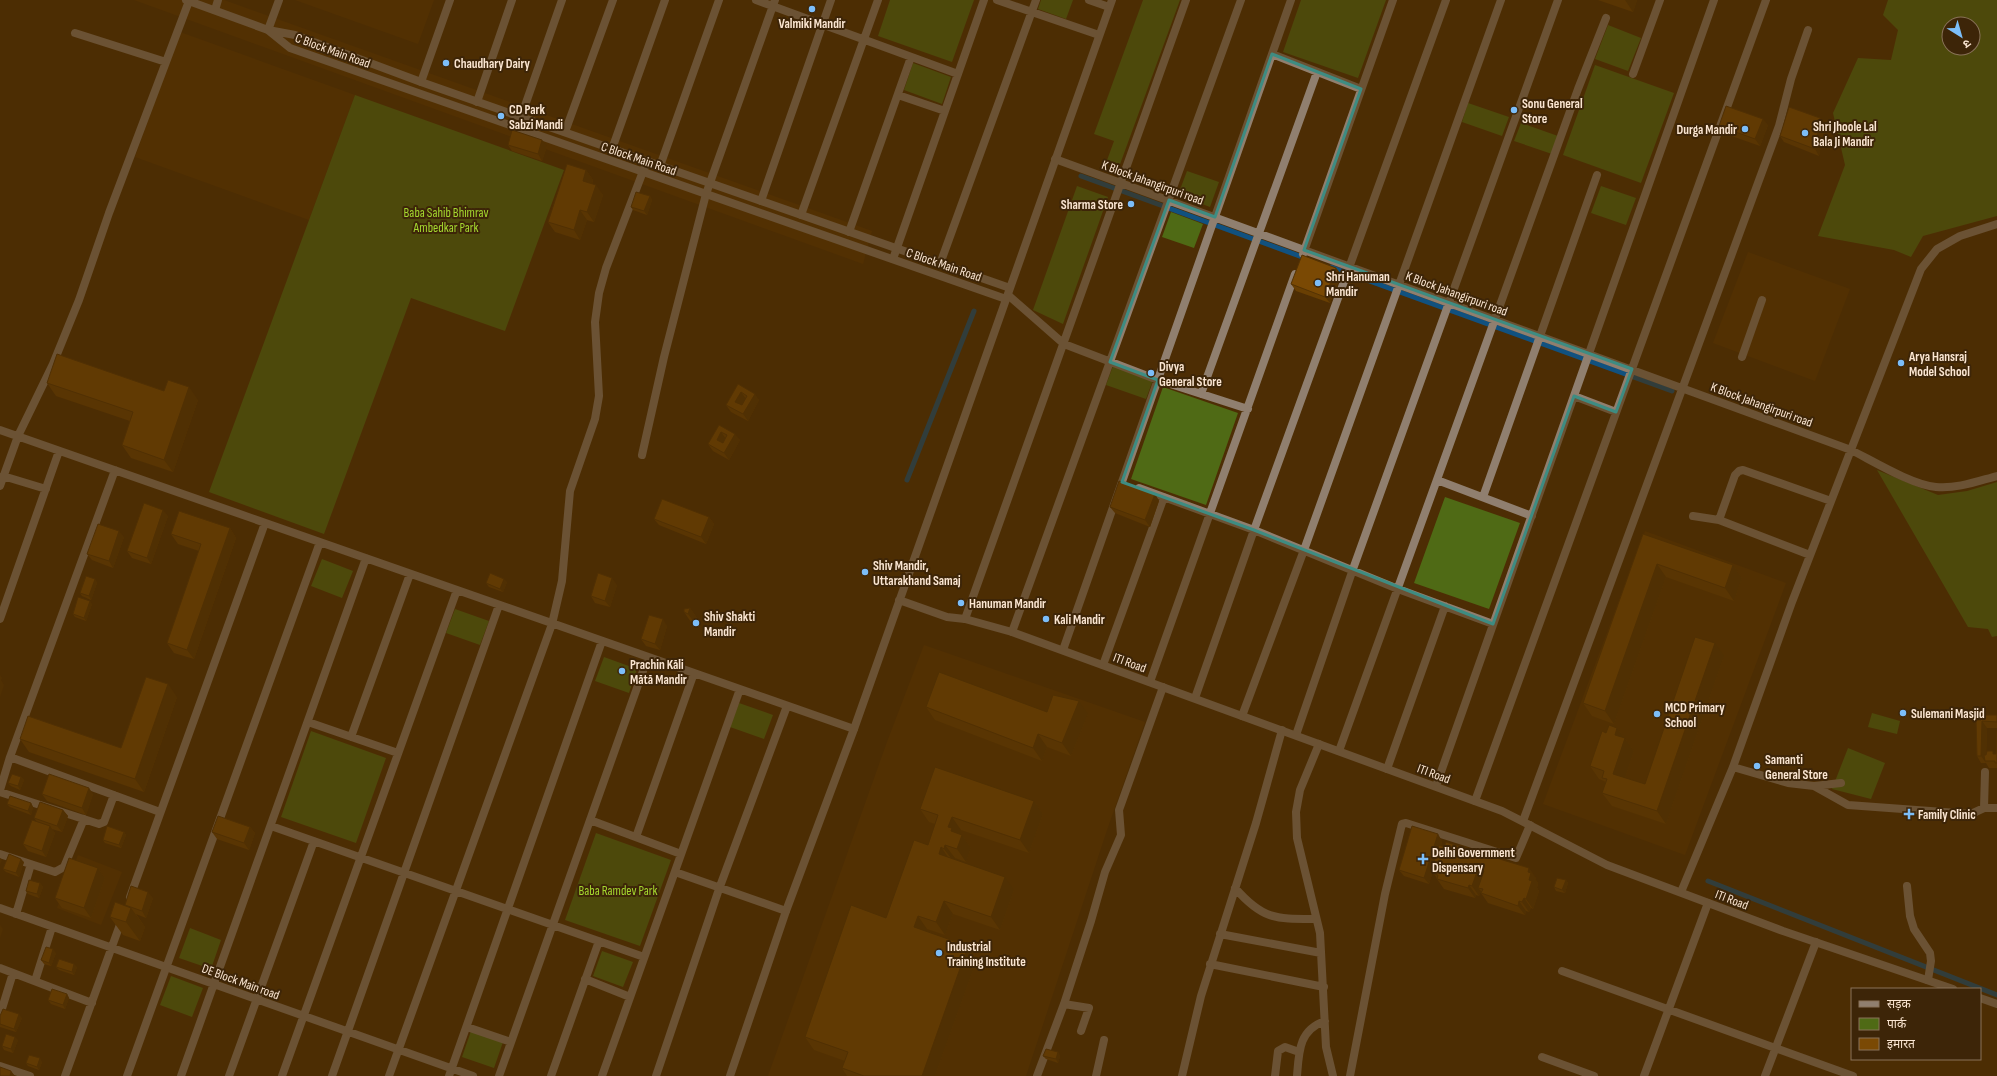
<svg xmlns="http://www.w3.org/2000/svg" width="1997" height="1076" viewBox="0 0 1997 1076" font-family="'Sofia Sans Condensed','Noto Sans Devanagari',sans-serif">
<style>
.built{fill:#593402}
.green{fill:#4f6a15;fill-rule:evenodd}
.lines{fill:none;stroke-linecap:round;stroke-linejoin:round}
.stream{stroke:#11517f;stroke-width:5}
.minor{stroke:#907f6f;stroke-width:8}
.tertiary{stroke:#907f6f;stroke-width:8}
.wall{fill:#693f03}
.shaded-wall{fill:#553303}
.building{fill:#7a4904;stroke:#553303;fill-rule:evenodd}
.marked{fill:none;stroke:#3e8c82;stroke-width:3;stroke-linejoin:round}
.poi-dot{fill:#7cbef9;stroke:#3d2508;stroke-width:1.5}
.labels{text-anchor:middle;stroke-width:4;stroke-linejoin:round;paint-order:stroke}
.poi-label{font-size:13px;font-weight:bold;fill:#fbe6d2;stroke:#3d2508;text-anchor:start}
.street-label{font-size:13px;fill:#fbe6d2;stroke:#3d2508}
.park-label{font-size:13px;fill:#a4d82f;stroke:#3d2508}
</style>
<rect width="100%" height="100%" fill="#4d2d04"/>
<!-- built -->
<path class="built" d="M134 0H224L872 231 863 264Z
M295 0H434L418 44Z
M180 32 355 95 309 220 135 157Z
M1748 252 1850 289 1815 381 1713 343Z
M1645 531 1786 583 1685 855 1543 804Z
M924 645 1145 722 1107 830 1026 1076H768L887 742Z
M78 855 122 872 101 925 57 908Z"/>
<!-- green -->
<path class="green" d="M890 0H974L952 62 878 36Z
M1041 0H1073L1066 19 1038 9Z
M1143 0H1180L1119 167 1106 163 1114 141 1094 134Z
M1301 0H1386L1358 78 1283 52Z
M1888 0H1997V216L1923 236 1911 257 1894 250 1818 236 1845 165 1833 113 1858 58 1891 60 1898 30 1883 15ZM1949 24H1973V48H1949Z
M1608 25 1641 38 1628 71 1595 59Z
M913 63 951 77 942 104 904 90Z
M1595 65 1674 93 1641 183 1563 155Z
M355 95 564 170 505 331 411 298 324 534 209 492Z
M1468 103 1509 117 1502 136 1462 122Z
M1521 123 1558 136 1552 154 1514 141Z
M1187 171 1219 182 1210 207 1178 195Z
M1077 186 1108 197 1063 324 1033 310Z
M1601 186 1636 198 1626 225 1591 213Z
M1171 212 1203 224 1194 248 1162 237Z
M1113 366 1153 380 1146 399 1106 385Z
M1163 387 1238 413 1206 505 1131 479Z
M1877 470 1938 495 1967 491 1997 482V636L1992 637 1988 629 1968 627Z
M1445 497 1520 523 1489 609 1414 583Z
M322 559 353 571 342 598 311 586Z
M455 609 489 621 480 645 446 633Z
M604 657 637 669 629 693 595 681Z
M739 703 773 715 764 739 730 727Z
M1872 713 1900 721 1897 734 1868 727Z
M311 731 386 758 356 843 281 817Z
M1848 748 1885 763 1871 799 1832 789Z
M596 833 671 860 640 946 565 920Z
M190 928 221 940 211 969 179 958Z
M602 951 633 962 623 987 593 976Z
M171 976 203 988 192 1017 160 1005Z
M471 1031 503 1042 494 1068 462 1057Z"/>
<g class="lines">
<!-- stream -->
<path class="stream" d="M1081 176 1305 258
M1331 267 1672 391
M907 480 974 311
M1708 881 1997 995"/>
<!-- minor -->
<path class="minor" d="M756 0 958 74
M997 0 1099 35
M1089 0 1109 7
M215 10 218 0
M268 30 279 0
M75 33 166 62
M1272 54 1361 89
M1633 74 1660 0
M421 82 450 0
M898 95 945 111
M477 102 512 0
M521 117 562 0
M565 132 613 0
M612 149 665 0
M1055 159 1851 450C1873 461 1912 485 1936 487 1957 489 1978 481 1997 476
M660 166 719 0
M761 201 831 0
M801 215 878 0
M849 232 911 57
M1303 254 1393 0
M893 259 984 0
M940 264 1036 0
M1008 295 1064 344 1158 380 1248 409
M1742 357 1762 300
M1201 394 1317 72
M1574 396 1616 412
M0 430 854 729
M642 455 664 357 706 194 775 0
M3 476 46 489
M1437 480 1532 516
M0 486 18 436 53 364 79 300 109 213 189 1
M1139 488 1254 530 1398 589 1493 624
M1483 497 1597 175
M1693 516 1719 520 1810 555
M1719 520 1735 475 1739 471 1743 470 1831 501
M0 619 59 451
M965 619 1186 0
M1012 632 1241 0
M1063 650 1291 0
M1103 665 1164 497
M1150 682 1295 274
M1195 698 1254 530 1446 0
M1242 716 1304 550 1501 0
M308 722 398 753
M1296 735 1353 569 1558 0
M351 737 410 574
M1319 744 1300 790 1296 812 1297 838 1320 933 1326 1047 1333 1076
M1339 751 1578 89 1606 18
M10 757 160 812
M1733 767 1788 783 1814 786 1848 805 1971 814 1984 808H1997
M1387 769 1445 606
M1436 786 1714 0
M1814 786 1841 783
M0 790 10 757 115 470
M0 792 99 824 104 822 114 795
M1475 801 1766 0
M1984 808 1985 772
M590 820 681 854
M1523 821 1779 126 1791 79 1808 30
M271 826 644 957
M636 837 694 673
M0 854 55 872 64 867 84 819
M675 872 786 911
M1907 886 1910 916 1914 929 1930 953 1931 961 1928 980
M1235 888C1263 920 1276 919 1316 919
M1681 892 1733 767 1792 602 1921 269 1937 249 1960 236 1997 224
M130 897 265 523
M0 908 473 1076
M16 914 31 864
M1220 934 1321 953
M1210 964 1324 987
M0 968 92 1003
M1562 971 1853 1076
M585 979 630 997
M35 981 52 927
M1064 1004 1089 1008 1081 1031
M0 1015 13 973
M467 1027 511 1042
M1542 1057 1594 1076
M0 1066 30 1076
M65 1076 122 919
M127 1076 320 542
M181 1076 366 558
M229 1076 314 841
M282 1076 457 590
M332 1076 499 605
M389 1076 552 624 562 581 570 491 595 419 599 396 595 322 599 293 606 268 647 161
M449 1076 602 641
M499 1076 648 657
M551 1076 599 941
M602 1076 740 689
M656 1076 719 889 787 706
M1037 1076 1064 1004 1091 921 1105 872 1121 835 1119 810 1163 687
M1096 1076 1104 1040
M1182 1076 1201 996 1256 823 1282 730
M1275 1076 1278 1051 1285 1047 1299 1052
M1297 1076C1299 1051 1299 1030 1325 1021
M1350 1076 1385 894 1402 824 1406 823 1516 858 1530 825
M1644 1076 1708 903
M1765 1076 1816 942"/>
<!-- tertiary -->
<path class="tertiary" d="M186 0 268 30 295 35 421 82 1010 288
M269 31 290 48 1006 299
M899 600 947 617 965 619 1012 632 1502 811 1607 865 1783 931 1953 989
M1980 998 1997 1004
M730 1076 786 911 854 729 1112 0"/>
</g>
<!-- wall -->
<path class="wall" d="M1598 0H1637L1633 12Z
M1825 124 1819 156 1784 142 1780 136Z
M1768 125 1760 146 1723 133 1719 126Z
M508 145 547 146 542 161 512 151Z
M586 170 593 180 592 184 603 195 594 222 587 220 580 240 555 232 548 222Z
M650 196 652 200 647 215 633 210 631 207Z
M1336 268 1341 274 1330 303 1296 291 1291 284Z
M47 383 164 391 198 400 173 472 131 458 122 445 130 421 56 396Z
M738 384 759 400 748 421 731 412 726 405Z
M719 425 740 440 729 460 713 451 708 444Z
M1155 494 1159 501 1150 527 1115 513 1110 507Z
M168 516 151 564 132 558 127 551Z
M709 517 714 524 706 544 659 525 654 519Z
M230 528 236 538 194 659 174 653 167 643 199 551 178 544 171 534Z
M1643 534 1733 565 1742 578 1734 601 1666 577 1614 724 1592 716 1583 703Z
M124 537 113 568 92 560 87 554Z
M95 579 97 583 91 600 82 596 80 593Z
M507 582 503 592 489 587 486 583Z
M617 585 610 607 595 603 591 596Z
M92 604 86 621 75 617 73 614Z
M690 608 699 621 698 627 693 625 684 612Z
M667 626 660 650 646 646 641 639Z
M1724 656 1666 824 1612 806 1602 793 1606 783 1604 781 1599 779 1590 766 1606 733 1617 728 1634 751 1625 778 1645 784Z
M177 697 144 792 29 752 20 739 121 748Z
M926 707 1047 712 1088 714 1071 756 1047 747 1042 761 935 720Z
M1997 715V728H1987L1986 755 1996 754 1997 731V768H1989L1986 763H1981L1977 756 1981 720Z
M21 777 24 780 20 790 11 786 8 783Z
M42 794H93L86 815 47 801Z
M1034 801 1043 814 1029 853 961 830 959 834 962 835 971 848 966 862 955 858 954 859 1014 890 1000 930 953 914 945 935 927 929 926 931 968 946 977 959 935 1076H847L842 1068 845 1061 814 1050 805 1037 886 918 928 845 935 824 929 822 920 809Z
M31 803 33 807 31 815 10 807 7 804Z
M63 810 68 816 62 832 52 829 55 833 46 857 28 851 23 844 37 822 34 818Z
M250 827 255 833 249 850 217 839 212 832Z
M124 832 126 835 121 848 105 843 103 840Z
M1442 841 1441 846 1444 847 1494 855 1496 857 1536 878 1535 879 1538 883 1537 888 1539 891 1533 909 1531 908 1529 912 1526 911 1525 915 1488 903 1481 893 1482 892 1481 891 1479 896 1476 895 1475 898 1444 889 1437 879 1433 871 1429 884 1404 876 1399 870Z
M24 862 19 877 6 872 3 869Z
M98 868 105 878 91 918 62 908 55 898Z
M1566 880 1568 883 1565 893 1556 891 1554 887Z
M40 883 43 887 39 898 28 894 26 891Z
M153 898 146 918 136 914 145 927 140 941 123 935 110 917 125 906Z
M56 953 51 966 44 964 41 960Z
M56 967H77L74 975 59 970Z
M67 994 69 998 65 1009 51 1004 48 1000Z
M0 1016 22 1018 16 1032 0 1027Z
M18 1040 13 1053 4 1050 2 1046Z
M1058 1052 1060 1056 1058 1063 1046 1059 1043 1056Z
M42 1062 39 1070 28 1066 26 1063Z"/>
<!-- shaded-wall -->
<path class="shaded-wall" d="M1625 0H1637L1633 12Z
M1820 118 1825 124 1819 156 1815 149Z
M1763 119 1768 125 1760 146 1755 139Z
M542 140 547 146 542 161 538 154Z
M586 170 593 180 589 191 583 181Z
M596 185 603 195 594 222 587 212Z
M650 196 652 200 647 215 644 211Z
M580 210 587 220 580 240 574 230Z
M1336 268 1341 274 1330 303 1325 297Z
M189 387 198 400 173 472 164 460Z
M741 392 746 399 740 409 735 402Z
M755 394 759 400 748 421 743 414Z
M721 432 726 439 722 447 717 440Z
M735 434 740 440 729 460 724 453Z
M1155 494 1159 501 1150 527 1145 520Z
M163 510 168 516 151 564 147 558Z
M709 517 714 524 706 544 701 537Z
M230 528 236 538 194 659 187 650Z
M119 531 124 537 113 568 109 561Z
M1657 564 1666 577 1614 724 1605 711Z
M1733 565 1742 578 1734 601 1725 588Z
M612 578 617 585 610 607 605 601Z
M95 579 97 583 91 600 89 596Z
M504 579 507 582 503 592 500 589Z
M90 601 92 604 86 621 84 618Z
M690 608 699 621 698 627 688 614Z
M663 619 667 626 660 650 655 644Z
M1715 643 1724 656 1666 824 1657 811Z
M0 675 2 678 1 680 4 685 0 697Z
M168 684 177 697 144 792 135 779Z
M1079 701 1088 714 1071 756 1062 743Z
M1982 721 1987 728 1986 761H1985L1986 763 1981 756Z
M1617 728 1634 751 1622 787 1613 774 1615 735Z
M1038 734 1047 747 1042 761 1033 748Z
M21 777 24 780 20 790 18 786Z
M89 788 93 794 86 815 82 808Z
M1034 801 1043 814 1029 853 1020 840Z
M31 803 33 807 31 815 28 811Z
M63 810 68 816 62 832 57 826Z
M952 817 961 830 958 837 962 835 971 848 966 862 957 849 948 827Z
M50 826 55 833 46 857 42 851Z
M250 827 255 833 249 850 244 843Z
M124 832 126 835 121 848 119 845Z
M1438 834 1442 841 1433 870 1432 869 1433 871 1429 884 1424 878Z
M945 845 955 858 954 862 944 849Z
M941 847 950 860 939 854Z
M0 858 2 860 0 865Z
M21 859 24 862 19 877 16 873Z
M98 868 105 878 91 918 84 908Z
M1529 868 1536 878 1535 879 1538 883 1537 888 1539 891 1533 909 1526 899 1529 880 1528 872Z
M1478 869 1485 879 1478 888 1481 891 1479 896 1472 886Z
M1005 877 1014 890 1000 930 991 917Z
M1566 880 1568 883 1565 893 1562 890Z
M40 883 43 887 39 898 37 894Z
M1469 885 1476 895 1475 898 1468 888Z
M148 892 153 898 146 918 142 911Z
M1524 898 1531 908 1529 912 1522 902Z
M944 901 953 914 945 935 936 922Z
M1519 901 1526 911 1525 915 1518 906Z
M131 908 145 927 140 941 126 922Z
M918 916 927 929 923 940 914 927Z
M0 925 3 929 0 938Z
M968 946 977 959 935 1076H922Z
M53 949 56 953 51 966 49 963Z
M74 964 77 967 74 975 72 972Z
M67 994 69 998 65 1009 63 1005Z
M19 1014 22 1018 16 1032 14 1029Z
M15 1037 18 1040 13 1053 11 1049Z
M1058 1052 1060 1056 1058 1063 1056 1059Z
M40 1058 42 1062 39 1070 37 1067Z
M11 1071 15 1076H10Z"/>
<!-- building -->
<path class="building" d="M1726 106 1763 119 1755 139 1719 126Z
M1789 107 1820 118 1815 149 1780 136Z
M512 130 542 140 538 154 508 145Z
M567 164 586 170 583 181 596 185 587 212 580 210 574 230 548 222Z
M636 192 650 196 644 211 631 207Z
M1302 255 1336 268 1325 297 1291 284Z
M57 354 164 391 168 380 189 387 164 460 122 445 133 412 47 383Z
M738 384 755 394 743 414 726 405ZM741 392 747 396 742 405 735 402Z
M719 425 735 434 724 453 708 444ZM721 432 727 435 723 443 717 440Z
M1119 481 1155 494 1145 520 1110 507Z
M662 499 709 517 701 537 654 519Z
M144 503 163 510 147 558 127 551Z
M179 511 230 528 187 650 167 643 201 544 171 534Z
M98 524 119 531 109 561 87 554Z
M1643 534 1733 565 1725 588 1657 564 1605 711 1583 703Z
M490 573 504 579 500 589 486 583Z
M598 573 612 578 605 601 591 596Z
M86 576 95 579 89 596 80 593Z
M78 597 90 601 84 618 73 614Z
M690 608 688 614 684 612V609Z
M649 615 663 619 655 644 641 639Z
M1695 637 1715 643 1657 811 1602 793 1607 779 1602 778 1604 771 1590 766 1602 731 1606 733 1609 725 1617 728 1615 735 1625 738 1613 774 1645 784Z
M939 672 1047 712 1053 695 1079 701 1062 743 1038 734 1033 748 926 707Z
M146 677 168 684 135 779 20 739 28 716 121 748Z
M1981 715H1997V722L1982 721 1981 756H1977L1976 720H1981Z
M1997 731V763H1995V761H1985L1984 755H1986L1987 751H1993V754H1996Z
M935 767 1034 801 1020 840 952 817 948 827 952 828 951 831 962 835 957 849 945 845 944 849 941 847 939 854 1005 877 991 917 944 901 936 922 918 916 914 927 968 946 922 1076H864L842 1068 848 1052 805 1037 851 905 886 918 914 840 928 845 938 815 920 809Z
M12 774 21 777 18 786 8 783Z
M49 774 89 788 82 808 42 794Z
M10 796 31 803 28 811 7 804Z
M40 802 63 810 57 826 34 818Z
M218 816 250 827 244 843 212 832Z
M32 820 50 826 42 851 23 844Z
M107 826 124 832 119 845 103 840Z
M1412 826 1438 834 1424 878 1399 870Z
M1446 842 1481 853 1482 851 1494 855 1493 857 1529 868 1528 872 1531 873 1529 880 1532 881 1526 899 1524 898 1522 902 1519 901 1518 906 1481 893 1483 889 1478 888 1484 871 1478 869 1472 886 1469 885 1468 888 1437 879 1438 875 1434 874 1435 871 1432 869 1439 845 1444 847Z
M9 854 21 859 16 873 3 869Z
M69 858 98 868 84 908 55 898Z
M1557 878 1566 880 1562 890 1554 887Z
M29 880 40 883 37 894 26 891Z
M131 886 148 892 142 911 125 905Z
M115 902 131 908 126 922 110 917Z
M46 947 53 949 49 963 41 960Z
M59 959 74 964 72 972 56 967Z
M52 989 67 994 63 1005 48 1000Z
M3 1009 19 1014 14 1029 0 1024V1016Z
M6 1034 15 1037 11 1049 2 1046Z
M1046 1049 1058 1052 1056 1059 1043 1056Z
M29 1055 40 1058 37 1067 26 1063Z
M0 1067 11 1071 10 1076H0Z"/>
<!-- marked area -->
<path d="M0 0H1997V1076H0ZM1272 54 1361 89 1304 250 1632 369 1616 412 1574 396 1493 624 1254 530 1122 482 1158 380 1110 362 1169 200 1215 217Z" fill="#4d2d04" fill-opacity=".55" fill-rule="evenodd"/>
<path class="marked" d="M1272 54 1361 89 1304 250 1632 369 1616 412 1574 396 1493 624 1254 530 1122 482 1158 380 1110 362 1169 200 1215 217Z"/>
<!-- markers -->
<g class="poi-dot">
<circle cx="812" cy="9" r="4"/>
<circle cx="446" cy="63" r="4"/>
<circle cx="1514" cy="110" r="4"/>
<circle cx="501" cy="116" r="4"/>
<circle cx="1745" cy="129" r="4"/>
<circle cx="1805" cy="133" r="4"/>
<circle cx="1131" cy="204" r="4"/>
<circle cx="1318" cy="283" r="4"/>
<circle cx="1901" cy="363" r="4"/>
<circle cx="1151" cy="373" r="4"/>
<circle cx="865" cy="572" r="4"/>
<circle cx="961" cy="603" r="4"/>
<circle cx="1046" cy="619" r="4"/>
<circle cx="696" cy="623" r="4"/>
<circle cx="622" cy="671" r="4"/>
<circle cx="1903" cy="713" r="4"/>
<circle cx="1657" cy="714" r="4"/>
<circle cx="1757" cy="766" r="4"/>
<path d="M1907 808h4v4h4v4h-4v4h-4v-4h-4v-4h4z"/>
<path d="M1421 853h4v4h4v4h-4v4h-4v-4h-4v-4h4z"/>
<circle cx="939" cy="953" r="4"/>
</g>
<g class="labels">
<!-- poi labels -->
<g class="poi-label">
<text x="812" y="28" text-anchor="middle">Valmiki Mandir</text>
<text x="454" y="68">Chaudhary Dairy</text>
<text x="1522" y="108">Sonu General<tspan x="1522" dy="15">Store</tspan></text>
<text x="509" y="114">CD Park<tspan x="509" dy="15">Sabzi Mandi</tspan></text>
<text x="1813" y="131">Shri Jhoole Lal<tspan x="1813" dy="15">Bala Ji Mandir</tspan></text>
<text x="1737" y="134" text-anchor="end">Durga Mandir</text>
<text x="1123" y="209" text-anchor="end">Sharma Store</text>
<text x="1326" y="281">Shri Hanuman<tspan x="1326" dy="15">Mandir</tspan></text>
<text x="1909" y="361">Arya Hansraj<tspan x="1909" dy="15">Model School</tspan></text>
<text x="1159" y="371">Divya<tspan x="1159" dy="15">General Store</tspan></text>
<text x="873" y="570">Shiv Mandir,<tspan x="873" dy="15">Uttarakhand Samaj</tspan></text>
<text x="969" y="608">Hanuman Mandir</text>
<text x="704" y="621">Shiv Shakti<tspan x="704" dy="15">Mandir</tspan></text>
<text x="1054" y="624">Kali Mandir</text>
<text x="630" y="669">Prachin Kāli<tspan x="630" dy="15">Mātā Mandir</tspan></text>
<text x="1665" y="712">MCD Primary<tspan x="1665" dy="15">School</tspan></text>
<text x="1911" y="718">Sulemani Masjid</text>
<text x="1765" y="764">Samanti<tspan x="1765" dy="15">General Store</tspan></text>
<text x="1918" y="819">Family Clinic</text>
<text x="1432" y="857">Delhi Government<tspan x="1432" dy="15">Dispensary</tspan></text>
<text x="947" y="951">Industrial<tspan x="947" dy="15">Training Institute</tspan></text>
</g>
<!-- street labels -->
<g class="street-label">
<text transform="translate(333 50) rotate(20)" y="5">C Block Main Road</text>
<text transform="translate(639 158) rotate(19)" y="5">C Block Main Road</text>
<text transform="translate(1153 182) rotate(20)" y="5">K Block Jahangirpuri road</text>
<text transform="translate(944 264) rotate(19)" y="5">C Block Main Road</text>
<text transform="translate(1457 293) rotate(20)" y="5">K Block Jahangirpuri road</text>
<text transform="translate(1762 404) rotate(20)" y="5">K Block Jahangirpuri road</text>
<text transform="translate(1130 662) rotate(20)" y="5">ITI Road</text>
<text transform="translate(1434 773) rotate(20)" y="5">ITI Road</text>
<text transform="translate(1732 899) rotate(21)" y="5">ITI Road</text>
<text transform="translate(241 981) rotate(20)" y="5">DE Block Main road</text>
</g>
<!-- park labels -->
<g class="park-label">
<text x="446" y="217">Baba Sahib Bhimrav<tspan x="446" dy="15">Ambedkar Park</tspan></text>
<text x="618" y="895">Baba Ramdev Park</text>
</g>
</g>
<!-- legend -->
<rect x="1851" y="988" width="130" height="72" fill="#3d2508" stroke="#897259"/>
<rect x="1859" y="1001" width="20" height="6" fill="#907f6f" stroke="#897259"/>
<text x="1887" y="1008" font-size="12" fill="#fbe6d2">सड़क</text>
<rect x="1859" y="1018" width="20" height="12" fill="#4f6a15" stroke="#897259"/>
<text x="1887" y="1028" font-size="12" fill="#fbe6d2">पार्क</text>
<rect x="1859" y="1038" width="20" height="12" fill="#7a4904" stroke="#897259"/>
<text x="1887" y="1048" font-size="12" fill="#fbe6d2">इमारत</text>
<!-- north arrow -->
<g transform="translate(1961 36) rotate(143)"><circle r="19" fill="#3d2508" stroke="#897259"/>
<path d="M0-3L7 15L0 10L-7 15Z" fill="#7cbef9"/>
<text y="-6" font-size="11" font-weight="bold" text-anchor="middle" fill="#fbe6d2">उ</text>
</g>
</svg>
